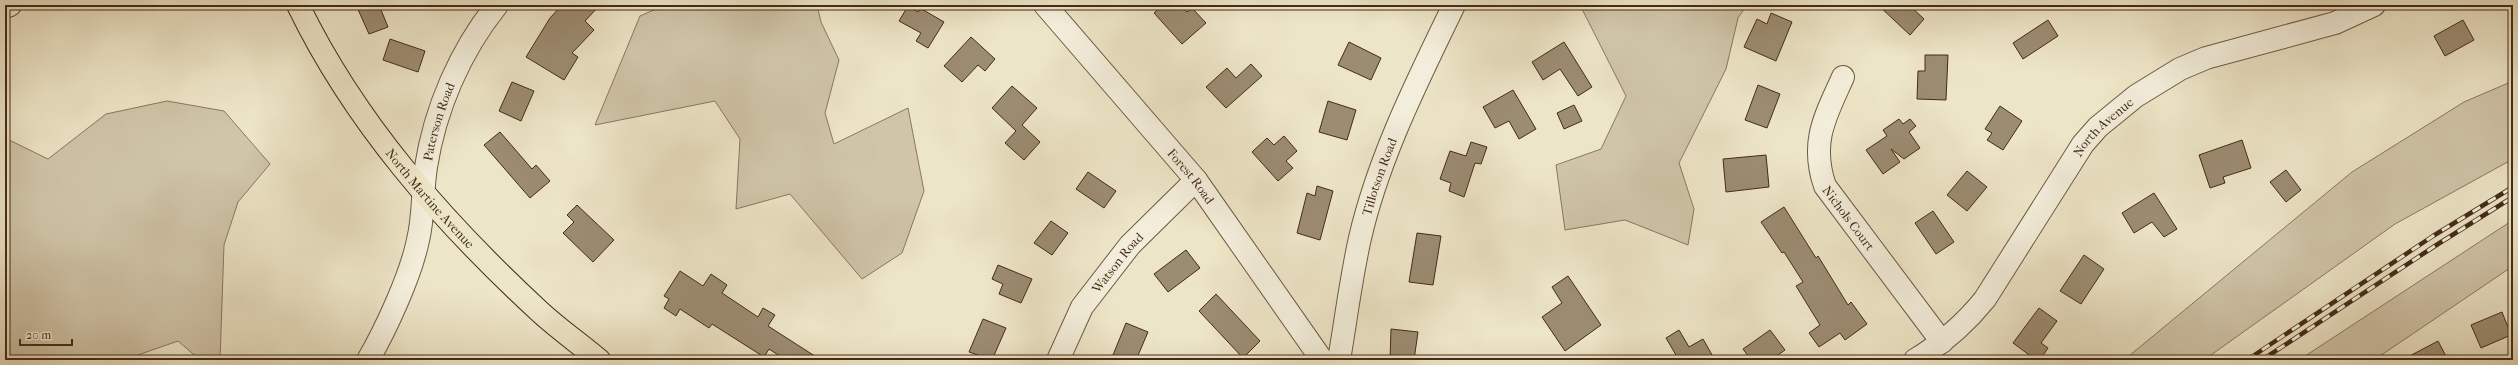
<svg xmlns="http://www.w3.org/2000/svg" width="2518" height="365" viewBox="0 0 2518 365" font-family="'IM FELL French Canon',serif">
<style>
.green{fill:#d0c5a9;stroke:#8a7860}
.building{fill:#9c8c72;stroke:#442b16}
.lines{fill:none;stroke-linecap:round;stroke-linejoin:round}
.minor-casing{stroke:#6e5a42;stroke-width:24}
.major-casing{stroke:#442b16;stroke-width:24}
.minor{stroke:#f3eedb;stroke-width:22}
.major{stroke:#ede5c7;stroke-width:22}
.rail-casing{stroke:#442b16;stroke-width:4.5}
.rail{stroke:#f3eedb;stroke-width:3;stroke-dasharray:9;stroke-linecap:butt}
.labels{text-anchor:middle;stroke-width:4;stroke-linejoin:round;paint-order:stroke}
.street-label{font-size:13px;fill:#442b16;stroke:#f3eedb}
</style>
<rect width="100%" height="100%" fill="#ede5c7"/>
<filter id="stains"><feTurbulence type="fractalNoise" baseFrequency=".005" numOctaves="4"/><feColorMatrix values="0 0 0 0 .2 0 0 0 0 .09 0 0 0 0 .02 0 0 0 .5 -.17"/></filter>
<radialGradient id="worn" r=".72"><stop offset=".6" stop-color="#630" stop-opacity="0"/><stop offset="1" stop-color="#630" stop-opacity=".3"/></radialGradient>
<!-- green -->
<path class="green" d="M665 5H817L821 22 839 60 825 113 834 144 908 108 924 191 902 253 862 279 790 194 736 209 740 139 715 101 595 125 640 16Z
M1580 5H1747L1738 18 1726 69 1679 163 1694 209 1688 245 1625 220 1565 230 1556 165 1601 149 1626 96Z
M2513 81V159L2395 224 2204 360H2124L2352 172 2464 102Z
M167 101 224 111 270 164 238 202 224 245 220 360H200L178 341 135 356 128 360H5V138L48 159 106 114Z
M2513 220V266L2374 360H2299Z"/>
<!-- building -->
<path class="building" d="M356 5H379L388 27 369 34Z
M562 5H600L585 21 594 30 572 53 578 57 564 80 526 57 550 18Z
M1164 5H1180L1187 12 1192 8 1206 23 1182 44 1154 13Z
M1878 5H1909L1924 19 1910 35Z
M908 6 918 12 920 8 944 22 928 48 916 41 921 33 899 21Z
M1771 13 1792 22 1776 61 1744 47 1757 19 1767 24Z
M2048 20 2058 36 2023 59 2013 43Z
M2463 20 2474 40 2445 56 2434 36Z
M971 37 995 59 985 71 978 65 962 82 944 66Z
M390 39 425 51 418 72 383 60Z
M1349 42 1381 58 1371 80 1338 65Z
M1564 42 1592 87 1578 96 1560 69 1543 80 1532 62Z
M1925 55H1948L1946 100 1917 99 1918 71H1925Z
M1251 64 1262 76 1226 108 1206 87 1227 68 1236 78Z
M512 82 534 91 521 121 499 111Z
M1758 85 1780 94 1767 128 1745 120Z
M1012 86 1037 108 1022 125 1040 142 1024 160 1005 143 1016 131 992 108Z
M1513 90 1536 129 1519 139 1509 121 1495 128 1483 107Z
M1328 101 1356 110 1347 140 1319 132Z
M1574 105 1582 121 1564 129 1557 113Z
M2000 106 2022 121 2003 150 1987 140 1992 133 1985 129Z
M1899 119 1903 124 1910 119 1916 126 1909 132 1920 148 1904 159 1891 149 1900 162 1883 174 1866 150 1887 136 1883 130Z
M500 132 532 169 536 165 550 181 530 198 484 145Z
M1284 136 1297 151 1286 161 1293 168 1278 181 1252 152 1267 138 1274 145Z
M2242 140 2251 168 2223 177 2225 183 2210 188 2199 155Z
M1471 142 1487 147 1481 164 1475 163 1464 197 1449 191 1451 183 1440 179 1450 151 1466 156Z
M1766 155 1769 187 1726 192 1723 159Z
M2286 170 2301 190 2286 202 2270 182Z
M1967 171 1987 187 1967 211 1947 195Z
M1088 172 1116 191 1104 208 1076 189Z
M1317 186 1333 191 1320 240 1297 233 1307 193 1315 196Z
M2154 193 2177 229 2164 237 2152 222 2134 233 2122 213Z
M577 205 614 240 593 262 563 233 574 222 567 215Z
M1784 207 1816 258 1818 256 1848 305 1851 302 1867 324 1845 340 1840 333 1819 347 1809 333 1820 325 1796 286 1803 282 1784 252 1782 253 1761 222Z
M1933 211 1954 242 1936 254 1915 223Z
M1051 221 1068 233 1052 255 1034 243Z
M1417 233 1441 236 1433 285 1409 282Z
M1186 250 1200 268 1168 292 1154 274Z
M2084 255 2104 269 2081 304 2060 291Z
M998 265 1032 279 1021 303 999 294 1003 284 992 279Z
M680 271 703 286 711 274 727 285 722 293 758 317 763 308 775 315 768 326 821 360H786L769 349 764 357 712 324 709 328 680 309 676 316 664 308 669 299 664 296Z
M1568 276 1601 325 1565 351 1542 317 1562 303 1552 287Z
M1216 294 1260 341 1243 358 1199 311Z
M2039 308 2057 321 2041 343 2048 348 2040 360H2036L2013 343Z
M2502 312 2511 335 2481 348 2471 325Z
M983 319 1006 328 992 360 969 352Z
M1126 323 1148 332 1136 360H1111Z
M1391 329 1418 332 1414 360H1390Z
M1679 330 1689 347 1703 339 1715 360H1667L1676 355 1666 338Z
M1770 330 1785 350 1771 360H1751L1743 349Z
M2438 341 2448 360H2402Z"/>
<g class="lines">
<!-- minor casing -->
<g class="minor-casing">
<g id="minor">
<path id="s1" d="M1045 5 1196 180 1322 360"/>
<path d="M5 7 10 5"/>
<path id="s2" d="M1843 77C1825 117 1810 142 1825 186L1942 342"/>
<path id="s3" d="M368 360C386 329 411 275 418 240 424 216 422 192 426 167 435 109 460 51 497 5"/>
<path id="s4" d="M1058 360 1082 307 1130 245 1196 180"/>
<path id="s5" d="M1339 360C1346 319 1351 278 1360 238 1379 156 1418 80 1454 5"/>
<path id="s6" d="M1915 360C1943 343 1965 324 1985 299L2083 144 2098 127 2136 96 2180 69 2206 58 2335 23 2374 5"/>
</g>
</g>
<!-- major casing -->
<g class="major-casing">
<g id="major">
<path id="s7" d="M298 5C355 123 443 222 538 310 557 328 579 343 599 360"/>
</g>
</g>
<!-- minor -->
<use href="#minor" class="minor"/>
<!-- major -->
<use href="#major" class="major"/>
<!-- rail casing -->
<g class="rail-casing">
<path id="rail" d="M2247 360 2433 236 2513 187
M2262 360 2438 244 2513 197"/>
</g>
<!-- rail -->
<use href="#rail" class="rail"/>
</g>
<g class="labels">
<!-- street labels -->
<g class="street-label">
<text dy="5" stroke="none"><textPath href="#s3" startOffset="251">Paterson Road</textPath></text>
<text dy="5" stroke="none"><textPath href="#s6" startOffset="303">North Avenue</textPath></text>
<text dy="5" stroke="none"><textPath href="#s1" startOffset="225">Forest Road</textPath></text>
<text dy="5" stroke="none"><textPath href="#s5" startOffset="188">Tillotson Road</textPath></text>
<text dy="5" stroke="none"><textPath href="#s7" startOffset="235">North Martine Avenue</textPath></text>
<text dy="5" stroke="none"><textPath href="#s2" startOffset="154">Nichols Court</textPath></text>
<text dy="5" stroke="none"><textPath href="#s4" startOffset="115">Watson Road</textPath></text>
</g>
</g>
<!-- margin -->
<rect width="2518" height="365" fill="none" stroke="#ede5c7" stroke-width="20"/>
<rect x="6" y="6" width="2506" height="353" fill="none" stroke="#442b16" stroke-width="2"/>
<rect x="10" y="10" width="2498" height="345" fill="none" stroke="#442b16"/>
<!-- scale -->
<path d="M20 339v6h52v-6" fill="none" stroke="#442b16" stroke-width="2"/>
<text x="26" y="339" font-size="12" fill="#442b16" stroke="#f3eedb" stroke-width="3" paint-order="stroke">20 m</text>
<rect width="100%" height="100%" filter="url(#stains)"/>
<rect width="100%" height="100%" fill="url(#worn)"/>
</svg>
